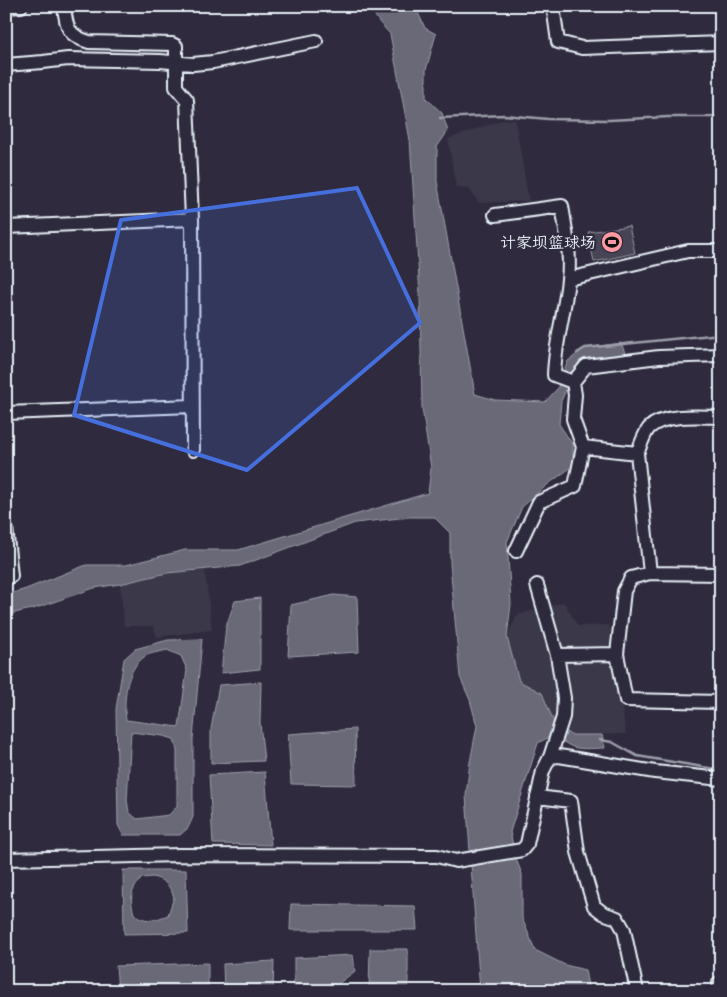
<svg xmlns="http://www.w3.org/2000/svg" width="727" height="997" viewBox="0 0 727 997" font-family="'Indie Flower','LXGW WenKai TC',sans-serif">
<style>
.built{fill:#3b3749}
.green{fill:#464455;stroke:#979aa6}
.water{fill:#696978;stroke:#9c9fab;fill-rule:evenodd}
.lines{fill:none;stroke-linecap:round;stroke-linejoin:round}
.stream{stroke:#9c9fab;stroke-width:2.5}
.minor-casing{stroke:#e8f1f8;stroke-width:16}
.minor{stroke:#2f2a3d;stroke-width:12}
.marked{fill:#466fde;fill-opacity:0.2;stroke:#466fde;stroke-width:4;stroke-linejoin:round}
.labels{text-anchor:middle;stroke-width:4.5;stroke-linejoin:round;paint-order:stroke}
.poi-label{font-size:16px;fill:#e8f1f8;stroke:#2f2a3d;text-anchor:end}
</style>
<rect width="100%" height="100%" fill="#2f2a3d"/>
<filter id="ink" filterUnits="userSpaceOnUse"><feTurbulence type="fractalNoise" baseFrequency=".02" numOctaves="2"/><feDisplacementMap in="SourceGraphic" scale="10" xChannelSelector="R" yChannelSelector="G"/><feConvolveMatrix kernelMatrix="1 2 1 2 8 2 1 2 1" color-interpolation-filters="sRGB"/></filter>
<g filter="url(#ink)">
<!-- built -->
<path class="built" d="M515 119 529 201 479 203 469 189 456 188 448 139 502 120Z
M205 570 212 630 157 637 153 626H124L120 584 167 573Z
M564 602 578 626 609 625 626 734 570 735 553 720 542 693 519 681 507 637 517 615Z"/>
<!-- green -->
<path class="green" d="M629 226 635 253 594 262 588 232Z"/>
<!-- water -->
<path class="water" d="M369 6H415L425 28 436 34 426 70V98L442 113 448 131 437 147V181L475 394 495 400 545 402 557 389 568 361 585 348 621 343 626 355 579 361 561 401 559 424 573 445V466L547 485 522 507 507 542 511 604 507 637 519 681 542 693 553 720 570 735H602L605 748C596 748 582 750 573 747 556 740 558 731 538 743L510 832 516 859 522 874V918L535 950 565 965 585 970 589 991H480L466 795 470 762 477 726 470 700 460 677 450 563V533L434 517H409L355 523 240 566 167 573 120 584 94 588 36 608 6 615V595L26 589 86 565H126L185 550H238L428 493 431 468 422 408 420 295 410 140 390 34 379 22Z
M334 595 357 597 359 652 288 656 291 605Z
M260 598V669L221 673 226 626 235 601Z
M202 639 193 739V817L188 828 180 835H123L118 825 116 709 124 659 135 649 168 640ZM167 650 181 656 187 670 179 727 126 720C123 700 126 670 144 657 149 653 160 652 167 650ZM131 732 163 736 174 739 177 751V806L169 815 137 819 129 812 127 800Z
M261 682 260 723 264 761 211 763V729L219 685Z
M355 729 356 785 291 784 288 734Z
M265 772 271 845 213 844 209 775Z
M123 870H186L188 933 124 934ZM153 877C166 881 169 885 174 897L168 915C155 920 147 923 134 914 130 898 130 891 142 878Z
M291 904 415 906 417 930H290Z
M370 949H408V991H369Z
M353 955 355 971 338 984 339 991H294V958Z
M274 961 273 991H224L223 964Z
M208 963V991H118L116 966Z"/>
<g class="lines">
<!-- stream -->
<path class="stream" d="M440 118 504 115 548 119 609 120 668 117H721
M577 353 585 348 721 334
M600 740 612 742 637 756 721 770"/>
<!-- minor casing -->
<g class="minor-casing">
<path id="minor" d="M64 6C66 27 68 36 89 42L172 44 176 46V87L187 100 192 219 193 450
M553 6 558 42 582 48 721 43
M6 7 21 6
M6 65 43 62 68 59 160 61 193 64 213 62 316 41
M495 215 562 206C566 231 571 255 568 279 565 312 555 342 554 375L573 382 575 395 573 419 583 447 637 453 650 573
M6 227 192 219
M568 279 688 251H721
M573 382 586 366 659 357 721 355
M6 413 192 406
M637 453C641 445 644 434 649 428 664 413 701 417 721 417
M6 527 11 576
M516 551 539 502 575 486 583 447
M721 574 650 573 631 578 624 591 617 654 626 700 721 702
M537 585 557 655
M550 757 563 717 564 698 557 655 617 654
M537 797 571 801 578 852 594 906 603 913 617 918 624 930 637 991
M6 859 180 855 437 856 456 861 522 850 527 844 543 771 550 757 559 756 655 772 721 779
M719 983H721"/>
</g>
<!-- minor -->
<use href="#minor" class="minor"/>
</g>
</g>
<!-- marked area -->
<path class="marked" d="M357 188 420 323 247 470 74 415 121 220Z"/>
<!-- icons -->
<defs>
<g id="stadium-disc" transform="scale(1.125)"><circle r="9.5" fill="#ff9aa2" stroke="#2f2a3d"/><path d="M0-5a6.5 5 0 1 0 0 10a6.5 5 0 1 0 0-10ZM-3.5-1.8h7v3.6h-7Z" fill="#111"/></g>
</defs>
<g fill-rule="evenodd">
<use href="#stadium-disc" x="612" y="242"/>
</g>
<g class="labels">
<!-- poi labels -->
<g class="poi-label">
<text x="596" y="248">计家坝篮球场</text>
</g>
</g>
<!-- margin -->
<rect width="727" height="997" fill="none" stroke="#2f2a3d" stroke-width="25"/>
<rect x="12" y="12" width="702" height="972" fill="none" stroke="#e8f1f8" stroke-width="2" filter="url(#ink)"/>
</svg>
